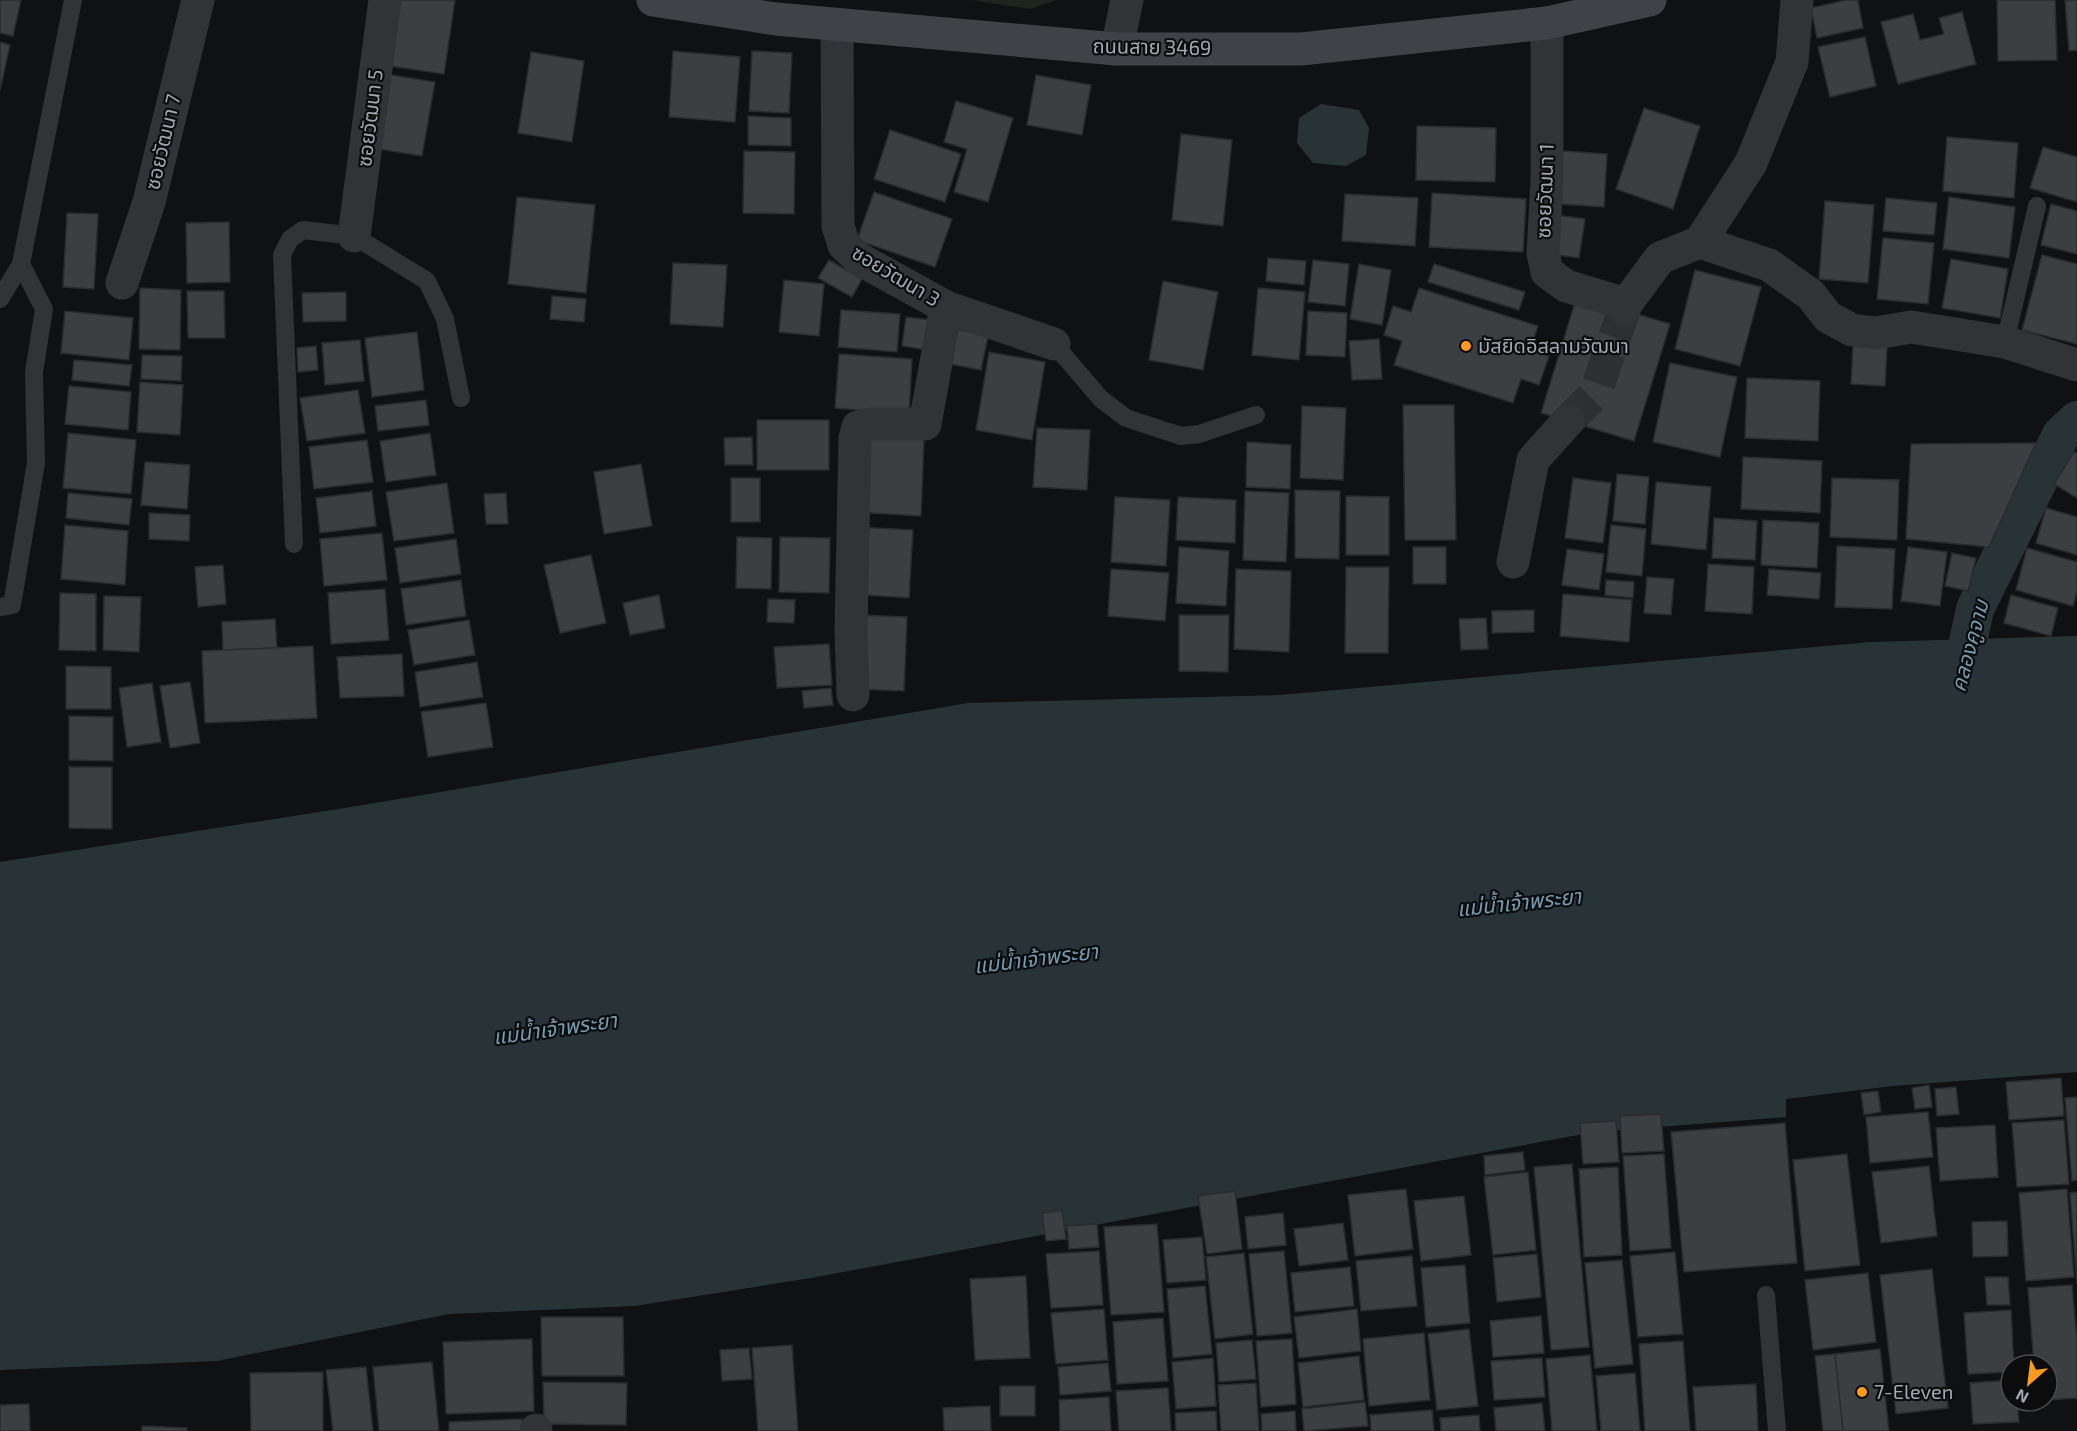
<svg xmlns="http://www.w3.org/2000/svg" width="2077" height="1431" viewBox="0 0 2077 1431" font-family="'Exo 2','Noto Sans Thai',sans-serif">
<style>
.green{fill:#1d251d}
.water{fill:#283338}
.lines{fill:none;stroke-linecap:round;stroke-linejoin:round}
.canal{stroke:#283338;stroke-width:38}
.building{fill:#3c3f42;stroke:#2a2b2e;stroke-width:1.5}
.street-tunnel{stroke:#2d2f32;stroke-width:33;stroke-dasharray:33 16;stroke-linecap:butt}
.lane{stroke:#313337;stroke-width:18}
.street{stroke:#313337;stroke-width:33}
.secondary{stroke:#3f4247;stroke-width:33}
.poi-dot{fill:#fe9a1d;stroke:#0c0c0d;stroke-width:2}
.labels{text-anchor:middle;stroke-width:4.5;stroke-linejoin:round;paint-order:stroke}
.street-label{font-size:20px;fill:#a1a9b4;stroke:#0c0c0d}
.poi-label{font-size:20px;fill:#a1a9b4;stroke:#0c0c0d;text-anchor:start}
.water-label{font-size:21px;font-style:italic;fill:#749cb2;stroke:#0c0c0d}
</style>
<rect width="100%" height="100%" fill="#101112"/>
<!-- green -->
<path class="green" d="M971 0H1057L1030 9Z"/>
<!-- water -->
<path class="water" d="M1321 104 1359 110 1369 128 1366 155 1346 166 1313 163 1297 143 1299 118Z
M2077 636V1072L1893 1086 1786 1099V1117L1594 1132 811 1278 635 1306 449 1314 217 1361 0 1370V862L357 806 968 703 1280 695 1871 642Z"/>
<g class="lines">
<!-- canal -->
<path class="canal" d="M1958 689 1975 609 2061 435 2077 420"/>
</g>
<!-- building -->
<path class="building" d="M0 0H21L13 36 0 33Z
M393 0H455L444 74 383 65Z
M1846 0H1858L1863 28 1817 38 1811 8Z
M1997 0H2055L2057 60 1998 61Z
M2065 0H2077V50L2069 51Z
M1962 12 1976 64 1898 84 1881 22 1913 14 1920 40 1944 34 1939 18Z
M1865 37 1876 86 1830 97 1818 47Z
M0 42 10 45 0 90Z
M673 51 740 57 735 122 669 117Z
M752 51 792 53 789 113 749 111Z
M531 52 584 61 572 142 518 133Z
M379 73 435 82 422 156 366 147Z
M1036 75 1091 85 1082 135 1027 125Z
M956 101 1013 118 988 202 954 192 967 149 944 142Z
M1644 108 1700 126 1673 209 1616 189Z
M748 116 791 118V146L748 145Z
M1417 126 1496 128 1495 182 1416 180Z
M890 130 961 154 945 202 874 179Z
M1181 134 1232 140 1223 226 1172 220Z
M1947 137 2018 143 2014 198 1943 191Z
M2043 147 2077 157V202L2030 188Z
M744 151 795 152 794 214 743 213Z
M1562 151 1607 154 1604 207 1559 204Z
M874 192 952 219 935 267 857 240Z
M1432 193 1526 199 1523 252 1429 247Z
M1345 194 1418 198 1415 246 1342 241Z
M517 197 595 205 586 293 508 284Z
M1949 197 2015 207 2009 258 1943 249Z
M1886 198 1937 203 1934 235 1883 231Z
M1825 201 1874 205 1868 283 1819 279Z
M2051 204 2077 211V254L2041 245Z
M67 213 98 214 94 289 63 287Z
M1556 215 1585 219 1579 258 1550 254Z
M229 222 230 282 187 283 186 223Z
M1883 238 1934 243 1928 304 1877 299Z
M2042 255 2077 264V344L2022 330Z
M1268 258 1306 261 1304 285 1266 281Z
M1951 259 2008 269 2000 318 1942 308Z
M829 260 862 279 852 297 818 278Z
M1313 260 1349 264 1345 306 1308 302Z
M673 263 727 265 723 327 670 324Z
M1359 264 1391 270 1382 325 1350 319Z
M1434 264 1525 292 1519 310 1428 282Z
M1695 270 1761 287 1740 366 1675 349Z
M784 280 824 284 819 336 779 332Z
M1163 281 1218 292 1203 370 1149 360Z
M140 288 181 290 180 350 139 349Z
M1258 288 1305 292 1299 360 1252 355Z
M1419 288 1538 326 1530 350 1549 356 1539 385 1521 379 1513 403 1394 365 1402 341 1384 335 1393 306 1411 312Z
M187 291H224L225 338H188Z
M346 292V321L303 322 302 293Z
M552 296 586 299 584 322 550 319Z
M1577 296 1670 324 1634 441 1541 413Z
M841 310 900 314 897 352 838 347Z
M65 311 133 318 129 360 61 353Z
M1308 311 1347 313 1345 357 1306 355Z
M906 317 931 320 927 350 902 346Z
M952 328 988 336 981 370 945 363Z
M417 332 424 390 372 397 365 338Z
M1379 339 1382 379 1352 380 1349 341Z
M360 340 364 381 325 385 322 343Z
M1853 345 1887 347 1885 386 1851 384Z
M316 346 318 370 298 372 297 348Z
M989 352 1045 362 1032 440 976 430Z
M839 354 912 359 909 414 835 408Z
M142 355 182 356 181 381 141 379Z
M74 360 132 365 129 386 72 380Z
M1670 363 1737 377 1720 457 1653 442Z
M1747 378 1820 381 1818 441 1745 438Z
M140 382 183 385 180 435 137 432Z
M69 386 131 392 128 430 65 424Z
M358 390 365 433 307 441 300 398Z
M426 400 429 425 378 431 375 406Z
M1403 405H1454L1456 540H1405Z
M1302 406 1346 408 1343 480 1300 478Z
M757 420H829V470H757Z
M1037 428 1090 430 1087 490 1033 487Z
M68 433 136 440 131 494 63 488Z
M430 433 436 475 386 482 380 441Z
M860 435 924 439 921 516 856 512Z
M752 437 753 465H725L724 438Z
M367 440 373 482 314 489 309 447Z
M1247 442 1291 445 1290 489 1246 487Z
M2036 443 1989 547 1906 539 1911 444Z
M2074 452 2077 454V498L2054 484Z
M1743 457 1822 461 1820 513 1741 509Z
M145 462 190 465 187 509 141 505Z
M641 464 652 526 604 534 594 472Z
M1617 474 1649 477 1645 524 1613 521Z
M731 478H760V522H731Z
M1573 478 1611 483 1603 543 1565 538Z
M1832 478 1899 480 1897 540 1830 537Z
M1656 482 1711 487 1706 550 1651 544Z
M447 483 454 533 394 541 386 492Z
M1295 490 1340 491 1339 559 1295 558Z
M372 491 376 526 320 533 316 498Z
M1245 491 1289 493 1286 562 1243 560Z
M68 493 132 499 129 525 66 518Z
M506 493 508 524H486L484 494Z
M1346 496 1389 497V555H1346Z
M1115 497 1170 500 1166 566 1111 562Z
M1178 497 1236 500 1235 543 1176 540Z
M2046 508 2077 517V555L2036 543Z
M149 513 190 515 189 541 149 539Z
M1714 518 1757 521 1755 560 1712 558Z
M1763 520 1819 523 1817 568 1761 565Z
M65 525 128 531 125 585 61 579Z
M1611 525 1646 529 1642 576 1606 572Z
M856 527 913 530 909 598 853 594Z
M382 533 387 580 324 586 320 539Z
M737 537 772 538 771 589 736 588Z
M780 537 830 538 829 593 779 592Z
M456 539 461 574 400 583 395 548Z
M1837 546 1895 549 1892 609 1835 607Z
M1179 547 1229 551 1226 606 1176 603Z
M1413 547H1446V584H1413Z
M1908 547 1947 552 1940 606 1901 601Z
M2027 548 2077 562V591L2073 606 2016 590Z
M1567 549 1604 554 1599 590 1562 585Z
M1952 553 1976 558 1968 591 1945 586Z
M591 555 606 623 560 633 544 565Z
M1708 564 1754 567 1752 614 1705 611Z
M223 565 226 604 198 607 195 567Z
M1346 567H1389L1388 653H1345Z
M1111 569 1169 573 1165 621 1108 616Z
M1236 569 1291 571 1289 652 1234 649Z
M1769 569 1821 573 1819 599 1767 595Z
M1647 577 1674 579 1671 615 1644 613Z
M461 580 466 616 406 625 401 589Z
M1606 580 1634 582 1633 598 1605 595Z
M385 589 389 640 331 644 328 593Z
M60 593 96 594V651L59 650Z
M1563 594 1632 600 1629 642 1560 636Z
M659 595 665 628 630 635 623 603Z
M2011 595 2058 608 2051 636 2004 623Z
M104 596 141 597 139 652 103 650Z
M768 599 795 600 794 623 767 622Z
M1534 610V632L1492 633V611Z
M859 615 907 617 904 691 856 689Z
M1179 615H1229L1228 672 1179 671Z
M1486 618 1488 649 1461 650 1459 619Z
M275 619 277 648 223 650 222 622Z
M469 620 475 655 414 665 408 630Z
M829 644 832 685 777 688 774 647Z
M313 646 317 718 205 723 202 651Z
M402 654 404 696 340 698 337 657Z
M477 662 483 697 420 707 415 672Z
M66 666 111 667V709H66Z
M190 682 200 743 170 748 160 686Z
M152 683 161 742 127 747 119 688Z
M831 688 833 705 804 708 802 691Z
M486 703 493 747 428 757 421 712Z
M69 716 113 717V761L69 760Z
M69 767H112V829L69 828Z
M2061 1078 2064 1116 2009 1120 2006 1082Z
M1929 1085 1932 1107 1915 1109 1912 1088Z
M1956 1087 1959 1114 1937 1116 1935 1089Z
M1878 1091 1881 1112 1864 1115 1861 1093Z
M2077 1097V1180L2072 1181 2065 1098Z
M1928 1112 1933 1157 1870 1163 1866 1117Z
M1661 1114 1664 1151 1622 1153 1620 1116Z
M2064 1120 2069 1184 2017 1187 2012 1123Z
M1616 1121 1619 1162 1583 1164 1580 1123Z
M1785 1123 1797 1263 1684 1272 1671 1132Z
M1995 1125 1998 1177 1940 1181 1936 1128Z
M1523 1152 1525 1170 1485 1175 1484 1156Z
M1664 1154 1671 1248 1630 1251 1623 1156Z
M1847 1154 1860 1265 1805 1271 1793 1160Z
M1572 1164 1589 1347 1551 1350 1534 1167Z
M1929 1166 1937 1236 1881 1243 1872 1172Z
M1618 1167 1622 1255 1584 1257 1579 1169Z
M1528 1172 1536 1250 1493 1255 1484 1177Z
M1406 1189 1413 1249 1355 1256 1348 1195Z
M2067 1189 2074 1277 2026 1281 2019 1193Z
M1235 1191 1242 1249 1207 1254 1198 1196Z
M2077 1192V1284L2070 1193Z
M1464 1196 1471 1255 1421 1261 1414 1201Z
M1062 1210 1066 1239 1046 1241 1042 1213Z
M1283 1213 1286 1245 1248 1249 1245 1217Z
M2007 1221 2008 1256 1973 1257 1972 1222Z
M1343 1223 1348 1260 1299 1266 1294 1229Z
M1097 1224 1099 1247 1069 1249 1067 1226Z
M1157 1224 1164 1312 1111 1315 1104 1227Z
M1202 1237 1206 1280 1167 1283 1163 1240Z
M1099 1251 1103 1305 1051 1308 1046 1254Z
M1284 1251 1292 1333 1257 1336 1249 1254Z
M1675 1252 1683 1334 1638 1337 1630 1256Z
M1244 1253 1253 1334 1215 1339 1206 1257Z
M1537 1254 1541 1297 1497 1302 1493 1258Z
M1412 1256 1417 1306 1361 1311 1356 1261Z
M1622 1260 1633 1364 1595 1368 1585 1263Z
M1465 1265 1470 1323 1426 1327 1421 1268Z
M1350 1267 1354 1306 1295 1312 1291 1273Z
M1932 1269 1948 1408 1896 1414 1880 1275Z
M1868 1273 1876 1342 1813 1350 1805 1280Z
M1026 1276 1030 1358 975 1360 970 1279Z
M1985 1277H2008L2010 1305H1987Z
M2072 1285 2077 1341V1398L2047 1400V1365H2034L2028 1288Z
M1205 1286 1212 1354 1173 1358 1167 1289Z
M1104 1309 1108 1360 1056 1364 1051 1313Z
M1357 1309 1361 1351 1299 1358 1294 1317Z
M2011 1310 2014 1365H2011V1372L1968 1374 1964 1313Z
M1541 1316 1544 1353 1493 1357 1490 1321Z
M541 1317H623L624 1376H542Z
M1163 1318 1168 1381 1117 1384 1113 1322Z
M1469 1329 1478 1406 1437 1410 1428 1334Z
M1424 1333 1430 1400 1369 1406 1363 1339Z
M532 1339 534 1411 446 1414 443 1342Z
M1292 1339 1296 1404 1261 1407 1256 1341Z
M1252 1340 1256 1379 1219 1382 1216 1343Z
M1683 1341 1690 1431H1645L1639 1344Z
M792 1345 798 1431H758L752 1348Z
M749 1348 752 1379 722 1381 720 1350Z
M1880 1349 1889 1431H1843L1835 1354Z
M1835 1354 1843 1431H1823L1815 1356Z
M1590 1355 1597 1431H1552L1546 1359Z
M1359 1356 1364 1400 1303 1407 1298 1363Z
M1213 1358 1216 1406 1176 1409 1172 1362Z
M1542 1358 1545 1397 1494 1400 1491 1361Z
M432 1362 439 1431H379L373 1367Z
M1108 1363 1111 1391 1060 1395 1058 1367Z
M366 1367 373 1431H333L326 1370Z
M323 1372V1431H251L250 1373Z
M1635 1373 1640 1431H1601L1596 1376Z
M2011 1380V1401H2017L2019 1422 1973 1424 1970 1383Z
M543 1382 627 1383 626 1425 544 1424Z
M1256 1383 1259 1431H1221L1218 1385Z
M1756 1384 1758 1431H1696L1693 1387Z
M1000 1386H1035V1416H1000Z
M1168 1388 1171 1431H1119L1116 1391Z
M1109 1397 1111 1431H1060L1059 1400Z
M1365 1402 1368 1426 1304 1431 1302 1409Z
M1542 1403 1545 1431H1496L1494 1408Z
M29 1404 30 1431H0V1405Z
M990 1406 991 1431H944L943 1408Z
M1432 1410 1434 1431H1371L1370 1415Z
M1216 1411 1217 1431H1176L1175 1413Z
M1295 1411 1296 1431H1262L1261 1414Z
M1479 1415 1480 1431H1441L1440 1418Z
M522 1419 523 1431H449V1422Z
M142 1426 187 1428V1431H142Z"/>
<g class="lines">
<!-- street-tunnel -->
<path class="street-tunnel" d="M1568 421 1595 394 1624 310"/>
<!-- lane -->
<path class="lane" d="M0 299 21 264 73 0
M2005 342 2037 206
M1054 344 1101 399 1126 418 1181 436 1199 434 1256 415
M294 544 282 255 290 239 303 230 354 236 427 281 445 319 461 398
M0 607 12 605 36 463 34 372 44 309 21 264
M1766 1295 1777 1431"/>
<!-- street -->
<path class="street" d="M1547 23V180L1543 253 1547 272 1566 286 1626 304
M837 26 838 226 844 245 859 259 946 307 1054 344
M1117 49 1127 0
M354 236 385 0
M1700 242 1769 265 1811 295 1828 317 1852 330 1876 333 1911 327 2005 342 2077 365
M122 283 149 202 198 0
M1624 310 1626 304 1660 258 1700 242 1751 163 1792 62 1797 0
M1513 562 1533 460 1568 421
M853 695 851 631 855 438 858 427 869 424H925L946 307
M536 1431V1430"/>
<!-- secondary -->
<path class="secondary" d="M653 0 776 19 1117 49H1301L1547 23 1650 0"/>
</g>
<!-- markers -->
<g class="poi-dot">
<circle cx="1466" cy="346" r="6"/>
<circle cx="1862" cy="1392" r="6"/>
</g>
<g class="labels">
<!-- street labels -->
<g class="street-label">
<text transform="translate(1152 47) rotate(1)" y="7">ถนนสาย 3469</text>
<text transform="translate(370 118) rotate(-83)" y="7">ซอยวัฒนา 5</text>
<text transform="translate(163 142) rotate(-77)" y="7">ซอยวัฒนา 7</text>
<text transform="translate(1545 191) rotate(-88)" y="7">ซอยวัฒนา 1</text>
<text transform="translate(896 276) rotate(31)" y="7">ซอยวัฒนา 3</text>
</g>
<!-- poi labels -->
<g class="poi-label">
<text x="1478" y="353">มัสยิดอิสลามวัฒนา</text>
<text x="1874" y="1399">7-Eleven</text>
</g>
<!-- water labels -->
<g class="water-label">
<text transform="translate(1970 646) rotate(-75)" y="7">คลองคูจาม</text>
<text transform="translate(1519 903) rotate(-6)" y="7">แม่น้ำเจ้าพระยา</text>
<text transform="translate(1036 959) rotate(-7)" y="7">แม่น้ำเจ้าพระยา</text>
<text transform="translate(555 1029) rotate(-8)" y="7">แม่น้ำเจ้าพระยา</text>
</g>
</g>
<!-- north arrow -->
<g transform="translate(2029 1383) rotate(208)"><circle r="28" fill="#0c0c0d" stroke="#484b50" stroke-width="1.5"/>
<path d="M0-4.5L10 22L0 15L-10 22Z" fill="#fe9a1d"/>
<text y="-9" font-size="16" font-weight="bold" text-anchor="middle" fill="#a1a9b4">N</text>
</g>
</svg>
